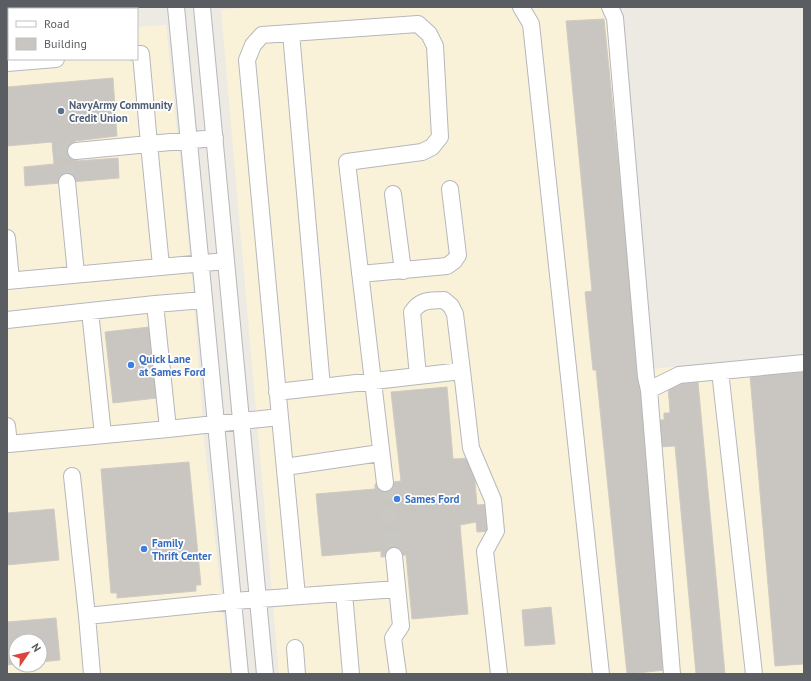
<svg xmlns="http://www.w3.org/2000/svg" width="811" height="681" viewBox="0 0 811 681" font-family="'PT Sans',sans-serif">
<style>
.commercial{fill:#faf2d8;fill-rule:evenodd}
.building{fill:#c9c6c1;stroke:#d0cbc1}
.lines{fill:none;stroke-linecap:round;stroke-linejoin:round}
.minor-tunnel{stroke:#c8c7c2;stroke-width:16;stroke-dasharray:16 8;stroke-linecap:butt}
.minor-casing{stroke:#b5b7bb;stroke-width:18}
.minor{stroke:#fff;stroke-width:16}
.service-dot{fill:#5c6f8a;stroke:#fff;stroke-width:1.5}
.shop-dot{fill:#3f7fe0;stroke:#fff;stroke-width:1.5}
.labels{text-anchor:middle;stroke-width:3.5;stroke-linejoin:round;paint-order:stroke}
.service-label{font-size:11px;font-weight:bold;fill:#4e5e75;stroke:#fff;text-anchor:start}
.shop-label{font-size:11px;font-weight:bold;fill:#366cbe;stroke:#fff;text-anchor:start}
</style>
<rect width="100%" height="100%" fill="#eceae2"/>
<!-- commercial -->
<path class="commercial" d="M256 7H618L652 369 804 354V674H279L221 10Z
M166 25 192 276 205 449 230 674H7V40H9V59H137V27ZM16 641H40V665H16Z"/>
<!-- building -->
<path class="building" d="M604 19 661 587 666 670 627 674 596 370H593L585 292 592 291 566 21Z
M113 78 117 136 75 141 77 161 118 158 119 178 25 186 24 167 54 164 52 142 7 146V87Z
M149 327 157 398 113 403 105 332Z
M804 372V664L775 666 750 376Z
M698 382 725 674H696L675 446 660 447 658 420H664V413H670L668 385Z
M447 387 453 459 473 458 477 505 491 504 492 531 477 532 476 522 460 525 468 614 412 619 406 555 381 557V551L322 556 316 494 375 489V484L401 481 391 392Z
M189 462 201 585H196V591L117 598V593H111L101 469Z
M54 509 59 560 7 565V513Z
M551 607 555 644 525 646 522 610Z
M56 618 60 660 40 662V641H16V664L7 665V622Z"/>
<g class="lines">
<!-- minor-tunnel -->
<path class="minor-tunnel" d="M67 182 64 152 76 151
M385 483 394 556"/>
<!-- minor casing -->
<g class="minor-casing">
<path id="minor" d="M68 7V9
M176 7 240 674
M202 7 265 674
M521 7 531 24 601 674
M610 7 615 18 646 377 649 390
M291 33 322 387
M137 54H141L149 144 215 138
M7 63 56 59
M76 151 149 144 161 266
M67 182 76 274
M393 194 403 271
M7 238 11 280
M360 274 447 266 454 261 458 255 450 189
M7 281 226 261
M204 300 155 304 168 429 280 417 247 60 253 45 262 35 418 24 429 34 435 46 440 137 432 147 422 152 347 162 385 483
M90 311 103 435
M7 320 155 304
M720 371 754 674
M418 376 412 312C421 299 429 301 444 300L451 306 455 314 462 371
M277 392 462 371 471 448 493 500 496 531 485 551 499 674
M280 417 297 596
M7 426 9 444 168 429
M285 467 380 453
M72 476 87 616
M394 556 401 626 393 638 398 674
M344 593 351 674
M295 648 297 674
M92 674 87 616 234 601 397 589
M672 674 649 390 679 375 804 363"/>
</g>
<!-- minor -->
<use href="#minor" class="minor"/>
</g>
<!-- markers -->
<circle class="service-dot" cx="61" cy="111" r="4"/>
<g class="shop-dot">
<circle cx="131" cy="365" r="4"/>
<circle cx="397" cy="499" r="4"/>
<circle cx="144" cy="549" r="4"/>
</g>
<g class="labels">
<!-- service labels -->
<g class="service-label">
<text x="69" y="109">NavyArmy Community<tspan x="69" dy="13">Credit Union</tspan></text>
</g>
<!-- shop labels -->
<g class="shop-label">
<text x="139" y="363">Quick Lane<tspan x="139" dy="13">at Sames Ford</tspan></text>
<text x="405" y="503">Sames Ford</text>
<text x="152" y="547">Family<tspan x="152" dy="13">Thrift Center</tspan></text>
</g>
</g>
<!-- border -->
<rect width="811" height="681" fill="none" stroke="#5a5e62" stroke-width="16"/>
<!-- legend -->
<rect x="8" y="8" width="130" height="52" fill="#ffffff" stroke="#bdbfc0"/>
<rect x="16" y="21" width="20" height="6" fill="#ffffff" stroke="#bdbfc0"/>
<text x="44" y="28" font-size="12" fill="#5a5e62">Road</text>
<rect x="16" y="38" width="20" height="12" fill="#c9c6c1" stroke="#bdbfc0"/>
<text x="44" y="48" font-size="12" fill="#5a5e62">Building</text>
<!-- north arrow -->
<g transform="translate(28 653) rotate(56)"><circle r="19" fill="#ffffff" stroke="#bdbfc0"/>
<path d="M0-3L7 15L0 10L-7 15Z" fill="#da463a"/>
<text y="-6" font-size="11" font-weight="bold" text-anchor="middle" fill="#5a5e62">N</text>
</g>
</svg>
